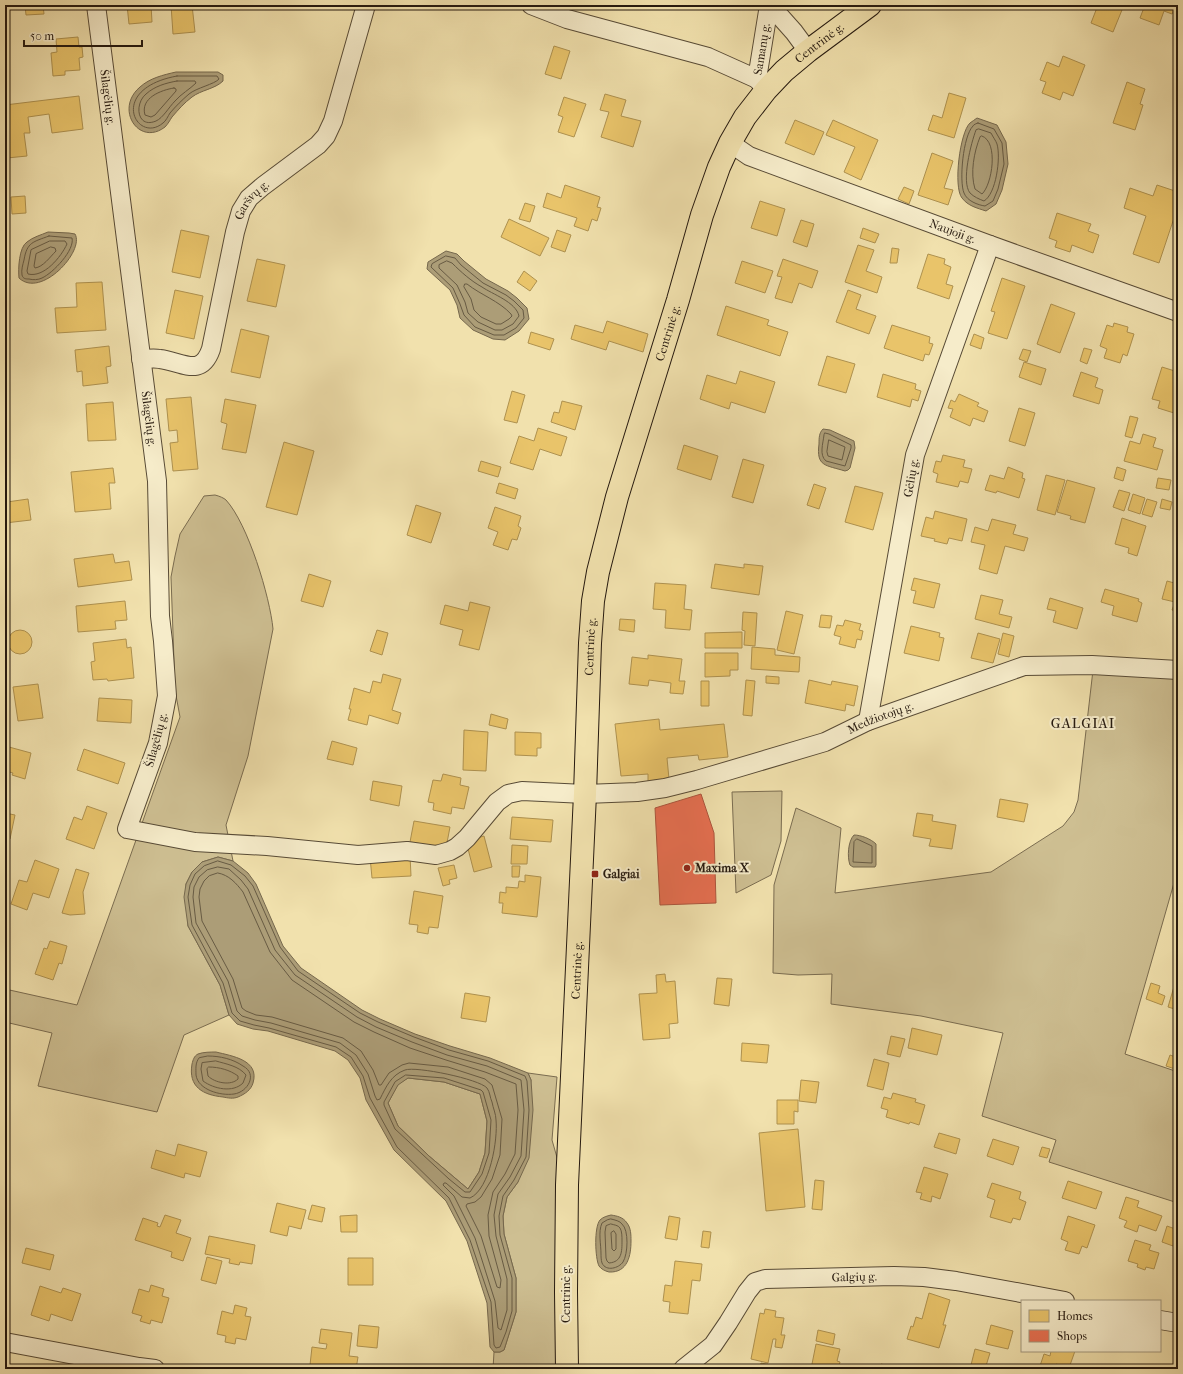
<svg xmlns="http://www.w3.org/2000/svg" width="1183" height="1374" viewBox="0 0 1183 1374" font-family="'IM FELL French Canon',serif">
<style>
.green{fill:#cebf92;stroke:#7a6c50}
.water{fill:#ac9d77;stroke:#76684d;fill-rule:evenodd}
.homes{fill:#e9c46a;stroke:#ae914f}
.shops{fill:#e76f51;stroke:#ad553d}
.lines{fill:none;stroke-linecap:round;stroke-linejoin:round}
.shore{stroke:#685b43;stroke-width:1}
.minor-casing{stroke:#584b36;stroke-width:20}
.major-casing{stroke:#25190f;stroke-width:24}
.minor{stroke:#f6ecca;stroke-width:18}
.major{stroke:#f1e1ad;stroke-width:22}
.poi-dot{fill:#8f2418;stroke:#f6ecca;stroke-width:1.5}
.labels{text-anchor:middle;stroke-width:4;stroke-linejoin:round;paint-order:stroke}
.street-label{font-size:12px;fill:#25190f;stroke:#f6ecca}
.poi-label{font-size:12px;font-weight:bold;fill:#25190f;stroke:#f6ecca;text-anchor:start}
.quarter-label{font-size:14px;letter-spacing:1px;fill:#25190f;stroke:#f6ecca}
</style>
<rect width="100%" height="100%" fill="#f1e1ad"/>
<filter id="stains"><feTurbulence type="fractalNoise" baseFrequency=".005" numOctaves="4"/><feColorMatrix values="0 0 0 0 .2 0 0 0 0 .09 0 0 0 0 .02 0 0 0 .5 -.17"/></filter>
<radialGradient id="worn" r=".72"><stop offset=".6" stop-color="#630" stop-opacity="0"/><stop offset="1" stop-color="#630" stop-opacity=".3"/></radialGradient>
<!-- green -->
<path class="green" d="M215 495C219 496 224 498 226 500 248 524 270 597 273 629L248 756 226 825 233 861 218 857 202 862 192 872 186 884 188 926 220 985 229 1015 184 1035 157 1112 38 1086 52 1033 5 1022V989L77 1005 180 717 175 690 171 577 175 556 180 534 204 496Z
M1093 670 1178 675V876H1176L1125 1054 1178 1072V1203L1049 1162 1056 1140 982 1116 1003 1033 921 1016 831 1004 832 974 798 975 773 973 774 885 796 808 841 828 835 893 991 872 1063 826 1074 812 1078 800Z
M782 791 781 841 771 875 736 893 732 792Z
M528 1073 557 1077 552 1140 558 1161 557 1369H493L494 1352H500L504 1350 516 1312V1278L504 1234 503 1216 507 1197 518 1182 531 1080Z
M408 1078 444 1082 480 1094 487 1121 485 1153 479 1172 468 1189 429 1156 398 1126 388 1103 398 1084Z"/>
<!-- water -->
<path class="water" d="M176 72H218L223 75V81C215 89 201 90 192 97 184 103 178 110 172 117 170 120 168 124 165 127 139 147 114 109 140 87 150 78 163 75 176 72Z
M977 118 997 125 1006 142 1008 164 1002 190 996 204 986 211C977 208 968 206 962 198 953 187 960 132 970 123 972 121 975 120 977 118Z
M48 232 69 233 75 234C85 251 41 299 19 278 18 269 19 247 27 242 33 237 41 235 48 232Z
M446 251 457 254 464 261 486 279 508 291 517 298 527 308 529 319 519 331 505 340 493 339 473 330 460 318 457 305 450 290 427 269 428 262Z
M823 429 830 430 854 441 855 448 850 468 848 470 845 471C826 465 816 467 819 444 819 438 819 433 823 429Z
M854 835C861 835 871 839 876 844V865L875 867H853L850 865C847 857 848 841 854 835Z
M218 857 233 861 248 873 256 884 283 946 301 968 362 1010 380 1019 415 1034 450 1046 490 1058 528 1073 531 1080 533 1110 529 1158 518 1182 507 1197 503 1216 504 1234 516 1278V1312L504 1350 500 1352H494L490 1347 487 1303 467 1241 446 1201 394 1150 366 1100 360 1078 348 1060 335 1051 268 1031 253 1029 237 1024 229 1015 220 985 188 926 184 897 186 884 192 872 202 862ZM408 1078 444 1082 480 1094 487 1121 485 1153 479 1172 468 1189 429 1156 398 1126 388 1103 398 1085Z
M216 1052C232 1056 260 1060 253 1083 251 1090 245 1094 238 1097 233 1099 228 1098 223 1097 203 1095 188 1087 192 1064 193 1060 194 1056 198 1054 203 1052 211 1052 216 1052Z
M611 1215C617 1216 623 1217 627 1223 631 1228 631 1235 631 1241 631 1255 628 1273 609 1272 605 1271 601 1269 599 1266 595 1258 594 1227 600 1220 603 1217 607 1216 611 1215Z"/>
<!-- homes -->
<path class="homes" d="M25 5H43L44 14 26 15Z
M127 5H151L152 22 129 24Z
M171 5H192L195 32 173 34Z
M1098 5H1124L1113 32 1091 23Z
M1145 5H1176L1172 14 1164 11 1159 25 1140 18Z
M78 37 79 47H82L83 57 79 58 80 70 65 71V75L53 76 51 53 57 52 56 39Z
M554 46 570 51 561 79 545 74Z
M1063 56 1085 65 1073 96 1063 92 1060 100 1042 93 1046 82 1040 80 1047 62 1059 67Z
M1127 82 1145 89 1140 104 1143 105 1135 130 1113 123Z
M949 93 966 98 954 138 928 130 933 115 942 118Z
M605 94 626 100 621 116 641 121 633 147 601 137 609 112 600 110Z
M79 96 83 129 52 133 49 114 28 117 30 133H24L27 156 7 158 5 144V105Z
M564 97 586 104 574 137 558 132 563 117 558 115Z
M795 120 824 132 814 155 785 143Z
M833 120 878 140 861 180 844 172 855 147 826 135Z
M932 153 953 161 944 188 953 190 948 205 918 195Z
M565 185 600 197 597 207 601 208 597 221 592 219 588 231 574 226 577 218 543 207 547 193 561 198Z
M1157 185 1178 192V206L1159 263 1133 254 1146 216 1124 208 1130 188 1153 196Z
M904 187 914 191 909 204 898 199Z
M25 196 26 213 12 214 11 197Z
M760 201 785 209 777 236 751 228Z
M525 203 535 206 530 222 519 219Z
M1057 213 1091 224 1088 231 1099 235 1093 253 1072 245 1070 252 1055 247 1057 241 1049 238Z
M509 219 549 238 540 256 501 237Z
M801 220 814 224 807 247 793 242Z
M863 228 879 234 875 243 860 238Z
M181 230 209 236 200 278 172 272Z
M557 230 571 235 565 252 551 247Z
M858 245 874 250 866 271 882 277 877 293 845 282Z
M892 248 899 249 897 263H890Z
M928 254 945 259 944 264 951 267 946 284 953 286 949 299 917 288Z
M257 259 285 265 276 307 247 301Z
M783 259 818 271 812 288 799 283 792 303 775 298 782 277 777 276Z
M742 261 773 271 765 293 735 283Z
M524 271 537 281 530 291 517 282Z
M1002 278 1025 286 1007 339 988 333 995 312 991 311Z
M102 282 106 330 57 333 55 308 77 307 76 283Z
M175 290 203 296 194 339 166 333Z
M848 290 861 295 856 309 876 316 869 334 836 322Z
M1051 304 1075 313 1060 353 1037 344Z
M726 306 769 320 767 325 788 332 780 356 717 335Z
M607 321 648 334 643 352 609 341 606 350 571 339 575 325 603 333Z
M1114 323 1128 327 1127 332 1134 334 1127 356 1123 354 1120 363 1104 358 1107 349 1100 346 1107 325 1113 327Z
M892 325 930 337 929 343 933 344 929 355 925 354 923 361 884 348Z
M241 329 269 336 260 378 231 372Z
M531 332 554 339 550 350 528 343Z
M974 334 984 338 981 349 970 345Z
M109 346 111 366 106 367 108 383 83 386 82 371 77 372 75 350Z
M1084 348 1092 350 1087 364 1080 361Z
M1023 349 1031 351 1027 362 1019 359Z
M827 356 855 364 846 393 818 385Z
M1024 362 1046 369 1041 385 1019 377Z
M1162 367 1178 372 1176 379 1178 380V400L1174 413 1158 408 1160 401 1152 399Z
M740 371 775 382 765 413 731 402 729 409 700 399 707 375 736 384Z
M1081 372 1098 378 1095 387 1103 390 1099 404 1073 396Z
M883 374 916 384 915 389 921 391 918 401 912 399 910 407 877 397Z
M512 391 525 395 517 423 504 420Z
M959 394 979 403 977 406 988 411 984 422 973 418 970 426 950 417 953 409 948 408 951 400 955 402Z
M191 397 198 469 173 471 170 443 178 442 177 430 169 431 166 399Z
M225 399 256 405 246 453 222 449 227 424 221 422Z
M562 401 582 406 575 430 551 422 554 412 559 413Z
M113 402 116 440 88 441 86 404Z
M1019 408 1035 413 1025 446 1009 441Z
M1130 416 1138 418 1132 438 1125 436Z
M538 428 567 437 561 456 540 449 533 470 510 463 519 436 534 441Z
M1143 434 1156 438 1153 447 1163 450 1157 470 1124 461 1130 441 1140 444Z
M284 442 314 451 297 515 266 507Z
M684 445 718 456 711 480 677 469Z
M943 455 965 460 963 467 972 469 968 483 960 481 958 487 936 482 938 474 933 472 936 461 941 462Z
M743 459 764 465 753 503 732 497Z
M481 461 501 467 498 477 478 471Z
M1008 467 1023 473 1022 478 1025 479 1019 498 997 491 996 493 985 490 990 475 1004 479Z
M1117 467 1126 470 1123 481 1114 478Z
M113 468 115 483H109L111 509 75 512 71 472Z
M1046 475 1065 480 1055 515 1037 510Z
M1158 478 1171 480 1169 490 1156 488Z
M1067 480 1095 488 1085 523 1070 519 1071 516 1057 512Z
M5 483 7 502 28 499 31 520 5 523Z
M499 483 518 489 515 499 496 493Z
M814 484 826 488 819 509 807 505Z
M855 486 883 493 873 530 845 522Z
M1119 490 1130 493 1124 511 1113 507Z
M1133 494 1145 498 1140 514 1128 510Z
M1147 499 1157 502 1152 517 1142 514Z
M1162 499 1172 502 1170 510 1160 508Z
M416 505 441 513 431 543 407 535Z
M495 507 521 516 518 526 521 528 517 540 512 539 508 550 493 545 498 532 488 528Z
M935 511 967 519 962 541 949 538 947 544 934 541 935 539 921 536 926 517 933 519Z
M1122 518 1146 526 1137 556 1128 553 1129 548 1115 544Z
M992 519 1016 525 1013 534 1028 538 1024 551 1005 546 997 574 979 569 985 545 971 542 975 527 988 531Z
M113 554 115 563 129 561 132 580 78 587 74 559Z
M715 564 744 568V564L763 566 759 595 711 588Z
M309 574 331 581 323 607 301 601Z
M5 576H7L9 594H5Z
M914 578 940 584 934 608 913 603 916 591 911 590Z
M1167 581 1178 584V612L1172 610 1175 602 1162 599Z
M655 583 686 585 684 609 692 610 690 630 665 628 666 610 653 609Z
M1105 589 1139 599 1138 601 1142 603 1137 622 1112 615 1114 606 1101 602Z
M981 595 1003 600 999 614 1012 617 1009 628 975 619Z
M1050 598 1083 608 1077 629 1053 622 1056 611 1047 609Z
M125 601 127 620 115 621 116 629 78 632 76 606Z
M470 602 490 607 479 650 459 645 463 630 440 624 445 605 468 611Z
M786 611 803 615 794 654 777 650Z
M743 612 757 613 755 646 744 645 745 631 742 630Z
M821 615 832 616 830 628 819 627Z
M620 619 635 620 634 632 619 630Z
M845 620 861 624 859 630 863 631 861 640 857 639 855 648 839 644 841 637 834 635 837 625 843 626Z
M911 626 940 633 939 637 944 638 939 661 904 653Z
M8 642a12 12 0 1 1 24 0a12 12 0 1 1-24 0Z
M377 630 388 633 382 655 370 651Z
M742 632V648H705V633Z
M978 633 1000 639 993 663 971 658Z
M1003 633 1014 636 1009 657 998 654Z
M126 639 127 648 131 647 134 678 108 681 107 679 93 680 91 662 95 661 93 643Z
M752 647 775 649V655L800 657 799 672 751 669Z
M705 653H738V670H730V676L705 677Z
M648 655 682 659 679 681H685L683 694 670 693 671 683 649 680 648 686 629 684 632 657 648 659Z
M383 674 401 679 392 710 401 713 398 724 369 715 367 725 348 720 351 709H349L354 688 370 693 373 681 381 683Z
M766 676 779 677V684L766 683Z
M746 680 755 681 752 716 743 715Z
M809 680 831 685 832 681 858 686 854 706 846 704 845 711 805 703Z
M701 681H709V706H701Z
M38 684 43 718 18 721 13 687Z
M99 698 132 700 131 723 97 721Z
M491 714 508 719 506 729 489 725Z
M659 719 660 730 724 724 728 757 699 760 698 755 667 758 669 779 648 781V774L621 776 615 724Z
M464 730 488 732 486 771 463 770Z
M515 732 541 733V748H537V756L515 755Z
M332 741 357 748 353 765 327 759Z
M9 747 31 753 25 779 12 775 13 773 5 771V762Z
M84 749 125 763 118 784 77 770Z
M443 774 461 778 460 785 469 787 464 809 452 807 451 814 433 810 434 803 428 802 433 780 441 781Z
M373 781 402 786 399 806 370 800Z
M1000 799 1028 804 1024 822 997 817Z
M87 806 107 813 94 849 66 839 74 817 82 820Z
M5 813 15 815 10 839 5 838Z
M917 813 933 815 932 821 956 825 952 849 929 846 931 839 913 836Z
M512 817 553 820 551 842 510 839Z
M414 821 450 827 446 848 410 842Z
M484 836 492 867 474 872 466 841Z
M512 845 528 846 527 864H511Z
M410 855 411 876 372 878 370 857Z
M35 860 59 869 49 898 33 893 27 910 11 904 19 880 27 882Z
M454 865 457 878 449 880 450 884 443 886 438 868Z
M512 866H520L519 877H512Z
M76 869 89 873 83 892 85 914 70 915 62 913Z
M525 875 541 877 537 917 502 913 503 903H499L500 892 506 893V887L518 888 519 881 525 882Z
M414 891 443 896 438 928 429 927 428 934 417 932 418 925 409 924Z
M50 941 67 946 62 964 59 963 53 980 35 974 44 948 47 949Z
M1178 973V1010L1168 1007Z
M665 974 666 982 675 981 678 1023 669 1024 670 1038 643 1040 639 994 657 993 656 975Z
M717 978 732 979 729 1006 714 1004Z
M1151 983 1160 986 1158 993 1165 996 1162 1005 1146 999Z
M465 993 490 997 486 1022 461 1018Z
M912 1028 942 1035 937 1055 908 1048Z
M891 1036 905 1039 900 1057 887 1054Z
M742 1043 769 1045 767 1063 741 1061Z
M1170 1055 1178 1058V1070L1166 1066Z
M874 1059 889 1063 883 1090 867 1086Z
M801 1080 819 1082 816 1103 799 1101Z
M893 1093 916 1099 915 1102 925 1105 919 1125 910 1122 909 1124 886 1117 888 1110 881 1108 884 1097 891 1099Z
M777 1100H798V1112L794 1111V1124H777Z
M798 1129 805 1207 766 1211 759 1133Z
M939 1133 960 1139 956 1154 934 1147Z
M993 1139 1019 1147 1013 1165 987 1156Z
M178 1144 207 1152 200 1177 185 1173 184 1178 151 1168 156 1150 175 1156Z
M1042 1147 1050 1149 1047 1158 1039 1156Z
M924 1167 948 1174 940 1199 932 1196 931 1202 920 1199 922 1193 916 1192Z
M815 1180 824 1181 822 1210 812 1209Z
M1068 1181 1102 1192 1096 1209 1062 1198Z
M992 1183 1021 1192 1019 1199 1026 1202 1020 1220 1013 1218 1011 1223 990 1217 995 1200 987 1197Z
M1126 1197 1139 1201 1137 1207 1162 1216 1156 1231 1139 1225 1137 1232 1124 1227 1127 1221 1119 1218Z
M277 1203 306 1210 301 1229 289 1226 287 1236 270 1232Z
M312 1205 325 1208 322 1222 308 1219Z
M165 1215 181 1220 176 1233 191 1238 183 1261 171 1257 172 1252 135 1240 143 1218 158 1223 157 1226 160 1227Z
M357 1215V1232H341L340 1216Z
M669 1216 680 1218 677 1240 665 1238Z
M1068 1216 1095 1225 1087 1248 1082 1246 1079 1254 1065 1250 1068 1242 1061 1239Z
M1167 1226 1178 1230V1242L1175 1241 1173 1246 1162 1242Z
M703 1231 711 1232 709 1248 701 1247Z
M209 1236 255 1245 252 1264 240 1262 239 1265 229 1263 230 1259 205 1254Z
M1135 1240 1151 1245 1149 1250 1159 1253 1154 1269 1146 1267 1145 1270 1137 1267 1138 1264 1128 1261Z
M26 1248 54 1255 50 1270 22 1263Z
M207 1257 222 1261 216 1284 201 1280Z
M348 1258H373V1285H348Z
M675 1261 702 1264 700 1281 692 1280 688 1314 669 1312 670 1302 663 1301 665 1285 672 1286Z
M151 1285 164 1289 162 1296 169 1298 162 1323 151 1320 150 1324 140 1321 142 1316 132 1313 139 1289 149 1292Z
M40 1286 61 1293 63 1288 81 1294 72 1321 51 1314 49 1321 31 1315Z
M929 1293 950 1300 943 1325H946L939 1348 907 1339 911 1326 913 1327 916 1317 922 1319Z
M235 1305 247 1308 245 1316 251 1317 246 1340 236 1338 235 1344 225 1342 226 1336 217 1334 222 1311 233 1314Z
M765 1309 776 1311 775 1317 784 1318 781 1335H785L782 1348 775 1347 776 1339H773L768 1363 751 1359 760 1313 764 1314Z
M359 1325 379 1327 377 1348 357 1346Z
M991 1325 1013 1331 1008 1349 986 1344Z
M321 1329 352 1333 349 1356 358 1357 356 1369H319V1366L310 1365 312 1347 326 1349 327 1344 319 1343Z
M818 1330 835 1334 833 1345 816 1341Z
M816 1344 840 1349 837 1361 840 1362 838 1369H811Z
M975 1349 990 1353 985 1369H970Z
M1051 1351H1075L1069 1368 1056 1364 1054 1369H1039L1044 1354 1050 1356Z
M1178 1354V1369H1173Z
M761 1363 771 1365 770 1369H750V1366L760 1368Z
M881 1364 900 1369H880Z"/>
<!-- shops -->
<path class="shops" d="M701 794 714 833 716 903 660 905 655 808Z"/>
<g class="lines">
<!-- shore -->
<path class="shore" d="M177 76H217L219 79C215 84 196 88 189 94 182 100 176 106 170 113 168 116 166 121 163 123 137 145 106 89 177 76Z
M177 81H195L196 83C190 89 181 94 175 101 169 107 163 118 156 121 137 129 134 104 146 94 155 86 166 83 177 81Z
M174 88 176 89V91L155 115 151 117 145 115C140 98 161 90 174 88Z
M978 123 994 129 1002 143 1004 164 998 189 993 201 985 206C978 205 967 201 964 193 959 181 963 136 973 126 973 125 977 123 978 123Z
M979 129 991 133C993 137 996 141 997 144 1001 158 996 194 984 201 979 199 974 197 970 193 961 182 971 143 976 130Z
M982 136C999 142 992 185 982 194L975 189C970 173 974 152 980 137Z
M49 236 72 238C75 250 53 273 42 278 38 280 33 280 29 279 26 279 23 279 22 275 21 270 23 264 24 260 27 242 33 242 49 236Z
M50 241H65L67 244C61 257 44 278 28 274L27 271 31 250Z
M51 247 55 248 56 251C50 257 43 267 35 268L34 266 36 254Z
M446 256 455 258 461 265 483 283 506 295 514 301 523 310 524 318 516 328 504 335H494L475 327 464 315 460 304 453 288 431 267 432 264Z
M447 261 452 263C461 272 471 281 482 287 492 294 516 302 519 316L513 324 502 330H495L478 322 468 313 465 302 457 285 439 268V265Z
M465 284H467C481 295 499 301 511 314L512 316 509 319 501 324H496L481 317 474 310 471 299 464 287Z
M825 433 829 434 851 445V448L845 466 826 461C819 455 823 444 824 435Z
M829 440 845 447 842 460 828 456 827 452Z
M857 839 872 846V863L853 862 854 842Z
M218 861 231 865 245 876 253 886 280 947 298 971 360 1013 378 1022 414 1037 449 1050 488 1061 525 1076 527 1081 529 1110 526 1157 514 1180 503 1196 499 1216 500 1235 512 1278V1311L506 1332 500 1347 496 1348 494 1345 491 1302 470 1240 449 1198 397 1147 370 1098 363 1076 351 1057 336 1047 269 1028 254 1025 240 1021 232 1013 223 983 192 925 188 897 190 885 195 874 204 866Z
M218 867 229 869 241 880 248 889 275 950 295 975 357 1017 376 1027 412 1042 447 1055 487 1066 521 1080 524 1110 521 1156 510 1177 498 1194 494 1215 496 1236 507 1279V1310L501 1330 498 1328 495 1301 475 1238 454 1196 443 1185 444 1183H446L462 1197 470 1198C490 1189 498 1139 496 1120 496 1114 493 1108 492 1102 490 1098 490 1092 487 1088 479 1079 416 1066 405 1070 391 1075 386 1087 380 1099L377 1100 375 1096 368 1074 356 1055 340 1043 271 1023 255 1020 242 1016 237 1011 228 981 196 923 193 897 194 887 199 877 207 870Z
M218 873C229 875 236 883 243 892L270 952 292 980 354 1022 374 1032 410 1048 446 1060 485 1072 516 1084 518 1110 515 1154 505 1174 493 1192 488 1215 489 1236 501 1280 500 1288 497 1287 481 1236 466 1206 467 1204 475 1202 481 1197 492 1179 500 1155 502 1119 492 1085 485 1079 448 1067 409 1063 402 1065 389 1073 381 1085H379L373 1070 361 1051 343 1038 272 1017 256 1015 246 1011 242 1008 233 979 202 921 199 897 200 889 204 881 209 876Z
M208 1056C220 1056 233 1059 243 1066 258 1074 248 1092 234 1094 221 1096 198 1090 196 1075 196 1069 195 1063 199 1058Z
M216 1061C226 1064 239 1066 246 1075L243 1083C233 1093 214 1089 203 1081L201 1069 202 1063Z
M209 1067C219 1067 230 1070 238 1076V1079C231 1086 215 1083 208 1076L207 1069Z
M406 1075 444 1078 481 1090 483 1092 491 1120 489 1153 482 1174 470 1192H465L449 1179 395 1129 384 1105V1102L395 1082Z
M611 1219C615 1220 620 1221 622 1224 629 1230 628 1254 623 1262 619 1268 606 1272 602 1263 601 1260 601 1256 601 1254 601 1244 598 1232 602 1223L607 1220Z
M611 1224C614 1225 618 1225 620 1228 622 1231 622 1237 622 1241 622 1251 622 1262 609 1263L607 1261 606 1258 605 1232 606 1226Z
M614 1231 616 1234V1249L614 1251 612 1249 611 1233Z"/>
<!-- minor casing -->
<g class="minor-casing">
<g id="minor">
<path id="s1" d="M96 5 157 481 160 616 163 641 167 696 158 743 127 829 195 842 267 846 358 855 407 851 436 855 450 851 457 847 467 838 497 802 508 794 522 791 585 794 637 792 665 788 697 780 825 742 868 721 1024 666 1092 665 1178 670"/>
<path d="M531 5 567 19 708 57 757 79"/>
<path d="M770 5 794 32 808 51"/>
<path id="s2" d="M764 87 757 79 769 5"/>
<path id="s3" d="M730 143 749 156 990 245 1178 312"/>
<path id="s4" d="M141 359C147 359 154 358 160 359 183 362 201 378 211 349L235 232 241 211 249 198 263 186 318 145 326 136 333 121 366 5"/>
<path id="s5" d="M868 721 915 455 990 245"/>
<path d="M1160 1320 1178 1323"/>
<path d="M5 1342 139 1367 155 1369"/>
<path id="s6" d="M683 1369 713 1345 728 1323 747 1292 755 1282 765 1279 894 1276 924 1277 956 1281 1065 1301"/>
</g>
</g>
<!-- major casing -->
<g class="major-casing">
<g id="major">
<path id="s7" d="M567 1369 566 1292 567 1185 585 794 590 643 593 601 598 572 617 497 678 300 702 215 719 167 730 143 745 117 766 90 784 71 808 51 870 5"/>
</g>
</g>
<!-- minor -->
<use href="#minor" class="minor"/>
<!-- major -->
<use href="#major" class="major"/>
</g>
<!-- markers -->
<g class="poi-dot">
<circle cx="687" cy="868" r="4"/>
<rect x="591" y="870" width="8" height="8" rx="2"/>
</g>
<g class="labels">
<!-- street labels -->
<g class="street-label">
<text dy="4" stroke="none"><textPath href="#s7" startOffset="1383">Centrinė g.</textPath></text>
<text dy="4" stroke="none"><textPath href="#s2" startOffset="41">Samanų g.</textPath></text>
<text dy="4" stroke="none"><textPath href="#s1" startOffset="93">Šilagėlių g.</textPath></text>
<text dy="4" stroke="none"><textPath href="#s4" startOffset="236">Garšvų g.</textPath></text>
<text dy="4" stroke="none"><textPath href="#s3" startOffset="240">Naujoji g.</textPath></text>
<text dy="4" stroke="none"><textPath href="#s7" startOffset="1047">Centrinė g.</textPath></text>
<text dy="4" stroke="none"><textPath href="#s1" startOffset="417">Šilagėlių g.</textPath></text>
<text dy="4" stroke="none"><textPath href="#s5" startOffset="247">Gėlių g.</textPath></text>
<text dy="4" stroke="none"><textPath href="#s7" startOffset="723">Centrinė g.</textPath></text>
<text dy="4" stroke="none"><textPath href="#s1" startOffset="1627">Medžiotojų g.</textPath></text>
<text transform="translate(156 740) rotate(-75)" y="4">Šilagėlių g.</text>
<text dy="4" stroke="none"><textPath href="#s7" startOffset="399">Centrinė g.</textPath></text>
<text dy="4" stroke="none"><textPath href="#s6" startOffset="214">Galgių g.</textPath></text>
<text transform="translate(566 1294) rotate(-90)" y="4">Centrinė g.</text>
</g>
<!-- poi labels -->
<g class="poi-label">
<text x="695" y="872">Maxima X</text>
<text x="603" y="878">Galgiai</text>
</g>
<!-- quarter labels -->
<g class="quarter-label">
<text x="1083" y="728">GALGIAI</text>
</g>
</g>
<!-- margin -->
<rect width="1183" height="1374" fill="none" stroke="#f1e1ad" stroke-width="20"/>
<rect x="6" y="6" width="1171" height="1362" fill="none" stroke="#25190f" stroke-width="2"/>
<rect x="10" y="10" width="1163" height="1354" fill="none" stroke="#25190f"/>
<!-- legend -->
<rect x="1021" y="1300" width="140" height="52" fill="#f6ecca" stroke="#a2987f"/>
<rect x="1029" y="1310" width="20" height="12" fill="#e9c46a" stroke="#a2987f"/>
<text x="1057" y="1320" font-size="12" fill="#25190f">Homes</text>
<rect x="1029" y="1330" width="20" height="12" fill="#e76f51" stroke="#a2987f"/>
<text x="1057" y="1340" font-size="12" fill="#25190f">Shops</text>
<!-- scale -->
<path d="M24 40v6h118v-6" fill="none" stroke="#25190f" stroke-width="2"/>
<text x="30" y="40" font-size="12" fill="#25190f" stroke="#f6ecca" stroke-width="3" paint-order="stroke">50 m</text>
<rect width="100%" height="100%" filter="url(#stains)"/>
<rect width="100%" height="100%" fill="url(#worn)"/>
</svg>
